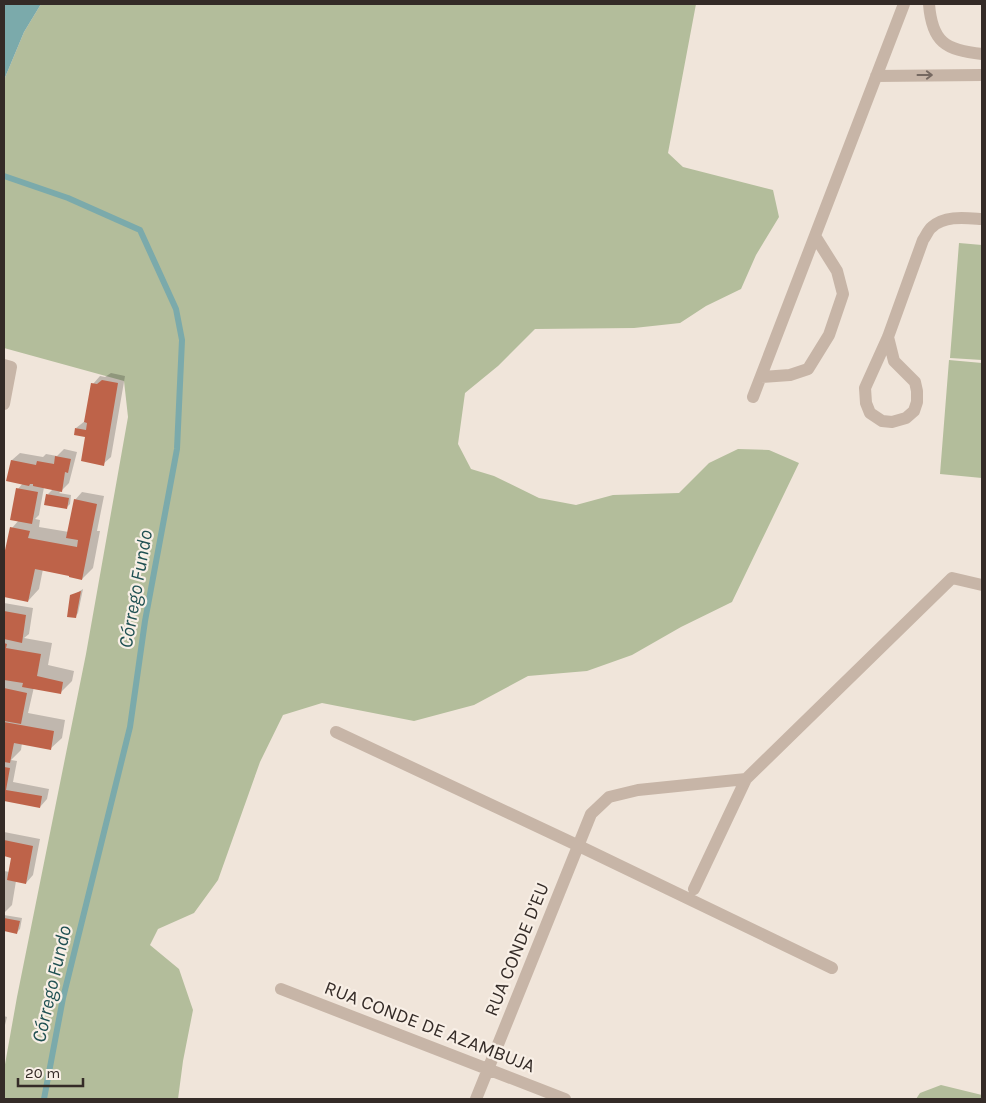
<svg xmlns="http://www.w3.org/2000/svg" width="986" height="1103" viewBox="0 0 986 1103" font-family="Karla,sans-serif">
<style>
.green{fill:#b3bd9b}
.water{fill:#7baaab}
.shadow{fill:#0003}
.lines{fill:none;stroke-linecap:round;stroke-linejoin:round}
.stream{stroke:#7baaab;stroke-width:6}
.building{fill:#be6349}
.minor{stroke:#c7b5a7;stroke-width:12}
.oneway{stroke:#766961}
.labels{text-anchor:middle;stroke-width:4.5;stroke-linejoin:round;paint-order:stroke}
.street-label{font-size:19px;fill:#342b27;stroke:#f8efe6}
.water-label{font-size:20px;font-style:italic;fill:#1f5052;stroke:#f8efe6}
</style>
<rect width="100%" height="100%" fill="#f0e5da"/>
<!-- green -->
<path class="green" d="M41 4H696L668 153 683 167 773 190 779 217 756 255 741 289 706 306 680 323 634 328 535 329 498 366 465 393 458 444 471 469 494 476 539 498 576 505 613 495 679 493 709 463 738 449 769 450 799 463 732 602 681 627 632 655 587 671 528 676 474 705 414 721 322 703 283 715 260 762 218 880 194 913 158 929 150 945 179 969 193 1010 183 1061 178 1099H4V1070L17 997 86 654 128 417 124 381 4 348V80L24 32Z
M959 243 982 245V360L950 358Z
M949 360 982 363V478L940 474Z
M941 1085 982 1095V1099H916L920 1093Z"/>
<!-- water -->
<path class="water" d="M4 4H41L24 32 4 80Z"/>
<!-- shadow -->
<path class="shadow" d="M111 373 125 376 111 457 103 464 87 436 76 428 85 421 93 384 100 376 105 377Z
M64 449 77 452 69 483 59 493 71 495 70 504 66 508 48 494 53 489 44 487 39 515 35 519 40 520 39 527 69 532 75 500 82 492 104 496 97 531H100L93 568 82 579 71 575 43 569 39 589 28 601 4 596 5 561H4V553L7 550 12 528 19 520 18 489 23 483 8 480 12 460 20 453 43 457 46 454 57 456Z
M83 589 78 613 75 617 72 596Z
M4 603 33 608 29 634 24 638 52 643 48 665 74 671 72 681 61 692 34 687 28 713 65 720 62 738 50 749 22 743 21 750 11 760 17 761 13 782 49 789 47 799 40 807 4 800Z
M4 832 40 839 33 875 26 883 16 881 12 905 4 913V871L10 872 13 857 4 855Z
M4 915 22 918 20 929 17 932 4 930Z
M4 1016 7 1017 4 1029Z"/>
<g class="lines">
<!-- stream -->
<path class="stream" d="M4 176 68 198 140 230 176 309 182 340 177 449 145 621 130 727 63 998 44 1099"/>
</g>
<!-- building -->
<path class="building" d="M102 380 118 383 104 466 81 461 85 437 74 435 75 428 86 430 87 423 84 422 91 383 97 384Z
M55 456 71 459 68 473 65 472 62 492 33 486V484H30L29 486 6 481 11 460 36 465 37 461 54 464Z
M16 488 38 492 32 524 10 520Z
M46 494 69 498 67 509 44 505Z
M74 499 97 504 82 580 69 577V576L35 569 28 602 4 597V555L10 527 30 531 28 538 77 547 78 540 66 538Z
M81 591 76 618 67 617 70 595Z
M4 611 26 615 22 643 4 639Z
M4 643 7 644 6 648 41 654 37 676 63 682 61 694 22 687 23 683 4 680Z
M4 688 27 693 21 724 4 721Z
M4 722 54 731 51 750 14 743 10 763 4 762Z
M4 767 10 768 6 790 42 796 40 808 4 801Z
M4 840 33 846 26 884 7 880 11 858 4 856Z
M4 918 20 921 17 934 4 931Z"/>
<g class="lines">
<!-- minor -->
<path class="minor" d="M929 4C932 42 945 50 982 54
M876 76 982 75
M888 337 894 361 915 382 917 391V402L914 411 906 418 892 422 882 421 870 413 866 403 865 388 888 337 923 240C926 236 928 230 932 227 945 215 966 218 982 219
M4 365 11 367 4 404
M761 377 790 375 808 369 829 335 843 294 837 271 815 236
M753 397 904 4
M336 732 579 846 832 968
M694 889 746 779 952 578 982 585
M281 989 565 1099
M476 1099 591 814 609 797 638 790 746 779"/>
</g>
<!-- one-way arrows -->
<defs><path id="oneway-shaft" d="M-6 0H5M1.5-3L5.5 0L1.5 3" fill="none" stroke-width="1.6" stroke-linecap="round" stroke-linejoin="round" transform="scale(1.25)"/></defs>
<use class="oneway" href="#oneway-shaft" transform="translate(925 75)"/>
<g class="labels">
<!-- street labels -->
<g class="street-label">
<text transform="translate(516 949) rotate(-68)" y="7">RUA CONDE D'EU</text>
<text transform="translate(430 1026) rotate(21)" y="7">RUA CONDE DE AZAMBUJA</text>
</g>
<!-- water labels -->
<g class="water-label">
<text transform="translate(135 589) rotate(-80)" y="7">Córrego Fundo</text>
<text transform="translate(51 984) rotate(-77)" y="7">Córrego Fundo</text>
</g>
</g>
<!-- border -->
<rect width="986" height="1103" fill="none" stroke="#342b27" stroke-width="10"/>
<!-- scale -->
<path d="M18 1078v8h65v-8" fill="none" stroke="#342b27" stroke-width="2.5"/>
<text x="25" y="1078" font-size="15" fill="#342b27" stroke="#f8efe6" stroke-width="4" paint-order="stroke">20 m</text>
</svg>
